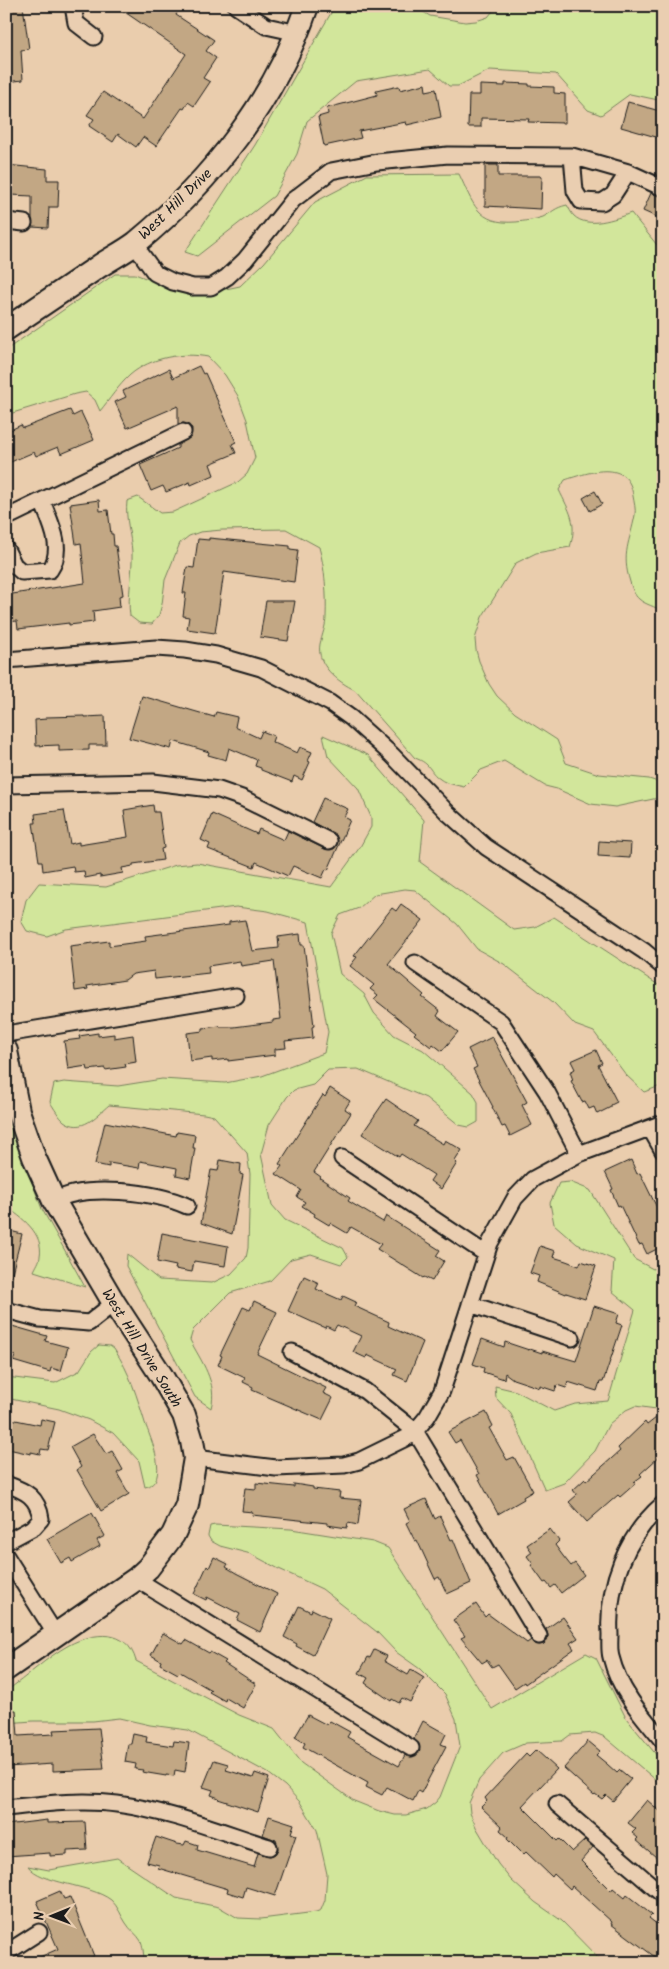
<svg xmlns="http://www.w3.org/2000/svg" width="669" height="1969" viewBox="0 0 669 1969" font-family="Kalam,sans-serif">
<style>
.green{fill:#d2e69b;stroke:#77815c}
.building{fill:#c2a784;stroke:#1c1c1c}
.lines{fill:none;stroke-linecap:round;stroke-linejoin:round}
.street-casing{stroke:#1c1c1c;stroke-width:19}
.secondary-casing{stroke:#1c1c1c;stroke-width:26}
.street{stroke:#eaceb1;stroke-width:15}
.secondary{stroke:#eaceb1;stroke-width:22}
.labels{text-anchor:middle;stroke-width:5;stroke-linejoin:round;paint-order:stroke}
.street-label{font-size:15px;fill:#1c1c1c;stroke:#eaceb1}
</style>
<rect width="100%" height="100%" fill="#eacdad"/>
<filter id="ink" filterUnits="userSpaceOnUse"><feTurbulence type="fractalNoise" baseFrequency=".02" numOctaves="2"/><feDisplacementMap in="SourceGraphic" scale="10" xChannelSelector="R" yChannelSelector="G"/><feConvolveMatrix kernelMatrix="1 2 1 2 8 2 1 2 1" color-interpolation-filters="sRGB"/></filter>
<g filter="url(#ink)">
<!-- green -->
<path class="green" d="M335 6H413L430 16 465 22 476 21 488 17 497 6H663V101L630 94 601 115 588 110 556 74 490 70 458 86H449L430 69 356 81 307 121 297 154 274 196 197 256 185 252 255 145Z
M459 174C473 203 477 225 516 222 525 221 534 220 543 217 553 212 554 208 567 205 569 208 571 213 574 216 588 229 615 219 631 213L657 245 663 247V611C656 607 644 604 639 599 634 595 632 588 630 582 621 553 630 542 635 515 636 509 634 502 633 496 629 458 589 472 565 480L559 490C569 511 578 522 570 547L536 553 516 563 482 617 475 639 476 650 479 661 489 684 497 696 515 713 557 740 566 763 599 774 649 779 661 783 663 797 615 807 591 804 557 789 545 786 504 761 481 770 464 787C457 785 446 784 440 779 428 771 432 764 415 758L355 690C338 682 316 665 320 644 322 635 326 626 326 617 327 594 325 569 319 547L286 529 222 530 200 532 189 536 180 543 165 580 162 604 159 615 152 624 139 623 130 616C127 595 133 574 132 552 131 535 125 519 127 501L138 497 160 513 173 512 238 482 247 474 255 458 247 420 238 396 225 375 208 357C182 352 151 357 130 375 119 385 109 400 100 411L95 400 86 392 75 394 6 415V350L115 274H135L192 296 240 286 264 263 315 202 367 175Z
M323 735 368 755 424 820 420 862 514 930 535 927 554 917 663 988V1085L644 1092 626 1075 594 1032 575 1025 553 1002 504 964 477 949 457 924 415 890 405 889 375 894 359 908 340 915 331 933 340 974 364 994 374 1013 394 1035 423 1050 473 1093 478 1102V1122L469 1127 459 1125 426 1098 358 1069 328 1070 313 1085 294 1090 287 1097 269 1125 261 1154 272 1205 285 1220 343 1248 348 1257 341 1264 311 1254 291 1259 270 1281 230 1293 193 1330 190 1340C201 1361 218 1383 211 1408L195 1397 126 1266 127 1254 159 1280 212 1283 231 1274 246 1258 248 1248 250 1174 247 1153 214 1116 204 1114 109 1105C96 1116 82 1134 64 1121 59 1117 54 1108 50 1102L54 1084 64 1082 118 1086 162 1079 225 1083 262 1076 324 1053 328 1032 308 922 268 911 236 907 66 929 47 936 27 931 21 921 26 900 39 883 106 887 176 865 197 863 331 887 360 847 371 827V817L358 788 328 756Z
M6 1113 42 1209 85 1287 34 1271C36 1266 40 1261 40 1256 44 1234 22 1217 6 1207Z
M570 1182 590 1190 634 1259 653 1269 663 1264V1304L659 1308 658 1350 663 1365V1410L635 1406 626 1410 609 1424 595 1451 564 1483 545 1490 511 1414 496 1398 495 1386 516 1391 554 1411 575 1404 608 1401 635 1310 612 1291 614 1260 577 1244 554 1224 550 1203 559 1183Z
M99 1345 110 1346 114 1349C130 1372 137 1397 145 1423 150 1437 171 1483 145 1487L139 1461 113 1433 89 1420 59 1409 6 1398V1377L55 1383 79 1371 91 1352Z
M215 1525 291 1529 373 1542 388 1548 492 1709 586 1653 596 1658 626 1718 663 1763V1786L605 1737 595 1733 570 1735 562 1741 526 1743 503 1753 479 1780 469 1803 470 1813 476 1827 498 1864 511 1880 535 1902 562 1921 603 1963H128L144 1957C143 1952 143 1945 141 1941 137 1934 130 1930 126 1923 121 1916 118 1906 111 1900 90 1884 41 1884 28 1866L49 1870 117 1858 176 1898 219 1907 238 1918 261 1919 316 1912 321 1910 325 1900 327 1874 317 1830 300 1802 285 1786 268 1773 188 1730 150 1725 119 1718 93 1721H33L6 1723V1691C27 1677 47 1657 69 1645 94 1632 127 1628 136 1661L239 1715 274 1729 301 1763 354 1801 379 1811 395 1815H406L427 1809 436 1802 440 1797 460 1746 456 1719 445 1694 420 1669 396 1652 377 1632 322 1589 279 1569 251 1554 220 1546 211 1541 208 1536 210 1526Z"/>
<!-- building -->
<path class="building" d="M6 6H23L29 49 21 50 23 80 6 82Z
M116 6H167L177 13 176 15 214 40 206 51 216 58 203 78 210 82 194 106 188 102 184 109 182 108 156 146 143 137 136 147 118 134 113 142 89 126 94 119 87 115 103 92 143 119 186 54Z
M505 83 529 84V86L554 87V93L565 94V123L528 122 529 119 481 118V127H468L469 95H480V85L505 86Z
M425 84 426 91 436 89 441 117 407 125 406 122 359 131 361 138 324 146 318 117 328 114 327 108 377 95 376 91 399 86 400 90Z
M628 102 663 112V139L621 127Z
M6 165 47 169V180H59L58 207H49L48 228 32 227V196L11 195V184H6Z
M485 165H498V176H542L541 209 485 206Z
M651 193 663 197V220L643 211Z
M199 366 203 374 205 373 236 442 232 444 236 453 210 464 214 475 191 485 190 482 166 492 163 486 151 491 140 465 178 448V445L191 437 192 428 184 423 178 424V406L127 428 115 402 126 397 123 391 169 369 173 378Z
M70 410 73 416 81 412 94 440 61 454 58 447 36 456 34 452 6 464V432L21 425 23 428Z
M595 491 602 504 590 511 583 498Z
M99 500 100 511 108 510 111 534H113L114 546H116L123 595 119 596 120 607 93 611 94 622 69 625V623L18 629 17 621 6 622V595L85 583 81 543 76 544 70 504Z
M209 538 290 546V549L298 550 294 582 224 572 215 633 187 629 189 617 183 616 186 593H183L187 567 194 568 198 539 209 540Z
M266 601H295L288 641 260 637Z
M142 696 214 717 216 712 237 717 235 727 259 738 262 731 274 736 272 742 297 753 300 747 312 752 308 761 310 762 302 780 294 776 292 782 261 770V768L255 766 257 760 229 748 226 760 208 755 209 752 193 747 173 741 171 749 129 738Z
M85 716V717L105 716 106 745H89V750L59 751V745L36 746 35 720 46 719V717Z
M323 798 348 809 344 817 350 820 328 870 326 869 322 878 293 866 288 876 256 862 254 867 208 849 210 844 201 840 212 814 257 834 259 829 284 840 288 831 325 849H334L338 841 336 835 312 822Z
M153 805 154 812H159L164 848 161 849 163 860 133 864V866L122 868 123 873 100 877V875L85 878 84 871 74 872 73 866 43 871 42 861H39L33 823H36L35 814 64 810 70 844 79 842V845L128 837 124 810Z
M599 841 631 843 630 858 598 856Z
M401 904 423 920 388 964 424 995 422 997 440 1011 437 1016 458 1032 442 1051 433 1044 431 1047 414 1034 416 1032 374 999 378 995 370 989 374 985 350 966 357 957 354 956 392 908 396 911Z
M245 920 252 951 279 948 278 937 300 934 301 945H304L314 1026 312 1027 313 1038 285 1041 286 1048 275 1049V1055L228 1061V1059L212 1061V1058L190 1061 187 1033 203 1031V1028L220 1026V1027H234L273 1022V1020L281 1019 274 961 241 966 240 961 208 966 209 973 155 979 154 971 133 974 125 980 87 986 88 989 75 991 70 946 109 941V946L146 941 145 936 229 925V922Z
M98 1033V1036L114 1034V1038L133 1035 136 1062 125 1064 126 1067 105 1070V1068L88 1070 87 1066 68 1069 64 1041 80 1039 79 1036Z
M492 1037 527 1102 522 1105 532 1125 510 1136 505 1126 502 1127 492 1107H493L473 1069 477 1067 468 1049Z
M596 1050 602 1063 598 1065 617 1102 611 1105V1107L597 1114 594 1107 589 1109 585 1101 582 1102 571 1081 573 1080 570 1072 575 1069 571 1061Z
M330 1088 350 1101 345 1109 351 1113 314 1172 321 1177 320 1178 350 1198 348 1201 383 1222 386 1216 440 1250 436 1256 444 1261 432 1281 424 1277 423 1278 377 1249 381 1244 351 1227 347 1233 330 1223 329 1225 314 1216 315 1214 302 1206 305 1202 297 1197 301 1190 276 1174 282 1166 279 1164 323 1095 325 1097Z
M386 1099 418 1121 414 1126 443 1144 445 1140 462 1150 455 1161 457 1163 441 1189 430 1181 434 1175 401 1154 399 1157 362 1134Z
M105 1122 176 1136 177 1132 195 1135 193 1148H195L190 1178 176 1175 177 1168 140 1161 139 1168 109 1163V1167L95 1164Z
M220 1160 241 1164 240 1174 243 1175 232 1234 201 1223 211 1170 218 1171Z
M631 1160 637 1174 640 1173 663 1220V1246L647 1254 642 1244 639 1245 620 1205 618 1206 611 1190 613 1189 605 1172Z
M6 1230 22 1234 11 1277H6Z
M162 1233 228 1246 225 1266 194 1261 192 1272 175 1269 176 1266 157 1262Z
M540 1246 555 1251 553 1257 566 1261 579 1266 581 1261 596 1266 585 1299 566 1293V1294L537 1282 539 1276 530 1273Z
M304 1276 319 1283 316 1289 341 1300 343 1296 356 1302 354 1306 389 1322 388 1326 423 1342 407 1381 394 1375 397 1369 367 1355 366 1358 353 1352 361 1336 337 1325 334 1330 326 1326 325 1328 288 1311Z
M254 1301 277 1312 257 1354 326 1388 323 1393 333 1398 322 1420 252 1390 253 1387 243 1382 245 1378 218 1365 222 1356 220 1355 243 1307 250 1310Z
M594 1306 619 1314 616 1323 622 1325 603 1382H600L597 1391 568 1382 566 1388 557 1385 555 1391 540 1386V1388L513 1379 505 1373 504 1379 483 1372 484 1368 473 1364 482 1339 504 1347 505 1342 529 1350 530 1349 542 1353V1351L576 1361Z
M12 1326 47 1336 45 1341 68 1347 61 1371 51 1368 50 1372 13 1361 15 1356 6 1353Z
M486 1412 493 1426 489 1428 507 1460 514 1457 533 1491 523 1497 524 1499 498 1514 477 1475 479 1474 460 1440 455 1443 448 1432Z
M6 1418 40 1425 41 1419 55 1422 48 1450 41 1449 40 1454 31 1452V1454L8 1449 6 1447Z
M656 1418 663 1426V1446L656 1452 660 1456 640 1474 642 1476 634 1482 636 1483 620 1497 618 1495 587 1522 569 1502 577 1495 573 1490 585 1479 586 1481 620 1451 618 1448 645 1422 647 1425Z
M93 1434 106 1454 112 1451 118 1461 123 1470 117 1473 129 1494 101 1511 77 1470 81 1467 70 1447Z
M256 1483 294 1487V1484L313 1487V1489L340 1492 339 1498 361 1500 358 1525 348 1523 347 1528 327 1525V1523L252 1515 253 1512 242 1511 245 1488 256 1489Z
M426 1499 435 1519 440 1516 451 1540 453 1539 471 1583 447 1594 439 1577 435 1579 417 1540 415 1541 406 1523 410 1521 404 1509Z
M92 1513 105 1536 97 1540 100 1546 72 1562 70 1558 61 1563 47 1539Z
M550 1529 559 1541 555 1545 563 1556 571 1566 575 1563 584 1575 561 1593 555 1585 551 1588 546 1582 544 1583 531 1565 533 1564 527 1556 532 1552 527 1545Z
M214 1557 228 1564 226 1567 236 1573 277 1594 260 1632 237 1620 240 1614 207 1597 206 1600 194 1594 207 1566 209 1568Z
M476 1604 485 1617 488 1614 527 1643 531 1640 539 1645 544 1644 547 1640 548 1635 546 1629 563 1617 578 1638 570 1643 574 1649 525 1684 524 1682 515 1688 498 1664 492 1667 487 1660 482 1663 461 1638 465 1636 453 1620Z
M299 1606 311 1612 312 1609 330 1618 313 1655 296 1646 297 1644 284 1637Z
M163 1633 183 1644 186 1640 209 1653 210 1652 226 1661 224 1663 256 1684 243 1708 226 1698 225 1701 209 1692 211 1690 180 1672 178 1674 160 1664 161 1661 151 1655Z
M374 1650 387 1656 384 1661 408 1675 411 1670 424 1678 410 1702 402 1698 399 1703 392 1699 391 1701 365 1683 368 1678 359 1673 368 1657 370 1658Z
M6 1710H16L18 1736 54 1734 53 1730 99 1728 104 1769 53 1771V1764L6 1767Z
M308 1715 327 1725 330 1721 350 1732 347 1737 399 1766 405 1755 411 1757 419 1752V1744L414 1739 423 1721 446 1734 441 1744 446 1746 421 1793 418 1791 413 1801 387 1787 382 1795 366 1787 368 1783 303 1747 305 1743 295 1737Z
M133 1734 147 1737 146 1742 160 1744 173 1746 174 1741 189 1743 185 1772 175 1770 174 1776 166 1775V1776L142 1772 143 1770 135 1769 136 1764 125 1762 128 1744H131Z
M588 1741 600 1751 596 1755 607 1764 617 1773 620 1770 631 1779 613 1801 606 1795 602 1799 595 1794 594 1795 564 1768Z
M536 1750 557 1769 522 1806 557 1841 559 1839 572 1852 585 1840 593 1847 581 1861 611 1891 613 1888 625 1898 627 1895 652 1915 649 1918 663 1929V1963L611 1924 612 1922 572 1886 570 1889 554 1874 552 1877 526 1852 523 1855 507 1839 508 1837 500 1830 502 1827 481 1807 487 1801 485 1798 526 1754 529 1757Z
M214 1760 228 1764 226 1770 253 1778 255 1773 269 1778 258 1812 218 1799 219 1798 211 1795 213 1790 203 1787Z
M647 1800 663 1814V1860L657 1855 656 1857 636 1840 638 1838 632 1833 636 1829 628 1823Z
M269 1816 294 1824 291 1833 296 1835 275 1896 246 1887 243 1897 227 1892 228 1889 158 1868 159 1865 147 1862 156 1837 177 1844 184 1845 186 1841 198 1845 197 1850 254 1867 258 1853 270 1856 275 1854 278 1849 276 1840 263 1835Z
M47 1820V1823L85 1822 87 1850 67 1851V1855L50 1856V1853L6 1856V1825Z
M60 1891 64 1899 70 1897 94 1956 80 1963H26L58 1949 37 1901Z"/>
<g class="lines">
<!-- street casing -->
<g class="street-casing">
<path id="street" d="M73 6 76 23 94 37
M236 6 266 26 298 33
M572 156 575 191 581 201 602 202 613 195 628 172
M6 221 24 223
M134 244 155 273 173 282 193 287H211L227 277 245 260 293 200 331 171 377 162 448 155 572 156 628 172 663 188
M6 518 183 432
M6 549 14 565 22 572 50 570C65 548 50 522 42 501
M6 660 156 648 185 650 216 655 261 668 330 703 351 718 392 755 448 813 486 847 644 951 663 967
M6 785 153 782 219 790 242 798 329 841
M415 963 501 1022 547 1092 579 1154
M6 1034 236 996
M650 1128 663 1151
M342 1158 486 1254
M54 1201C85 1183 156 1192 187 1206
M470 1304 572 1338
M6 1310 40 1319 89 1323 114 1303
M292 1352 365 1391 415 1431 539 1636
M195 1458 276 1468 344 1465 359 1461 412 1435 427 1417 442 1391 490 1243 515 1198 533 1179 579 1154 663 1123
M6 1484C26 1491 38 1497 41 1519L34 1527 6 1542
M663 1504C626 1536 607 1585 610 1634 610 1641 609 1650 611 1657 619 1690 642 1716 663 1741
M6 1556 56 1635
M136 1579 411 1748
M557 1804 663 1895
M6 1808C43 1804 81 1799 117 1804 169 1811 219 1831 269 1847
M6 1953 39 1932"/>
</g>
<!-- secondary casing -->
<g class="secondary-casing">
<path id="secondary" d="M6 329C37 308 67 288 98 267 110 259 124 252 136 243 211 181 276 99 307 6
M6 1051 18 1111 34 1157 54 1201 114 1303 161 1375 184 1415 192 1441 195 1458 187 1505 173 1535 148 1568 136 1579 6 1669"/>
</g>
<!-- street -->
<use href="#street" class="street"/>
<!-- secondary -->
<use href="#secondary" class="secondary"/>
</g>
</g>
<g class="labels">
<!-- street labels -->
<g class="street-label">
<text transform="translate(175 204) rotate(-44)" y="5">West Hill Drive</text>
<text transform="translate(142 1348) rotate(58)" y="5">West Hill Drive South</text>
</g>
</g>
<!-- margin -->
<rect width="669" height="1969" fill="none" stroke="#eaceb1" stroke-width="25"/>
<rect x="12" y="12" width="644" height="1944" fill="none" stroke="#1c1c1c" stroke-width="2" filter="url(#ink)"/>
<!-- north arrow -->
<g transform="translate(52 1916) rotate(269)" stroke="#eaceb1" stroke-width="4" paint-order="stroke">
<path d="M0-4L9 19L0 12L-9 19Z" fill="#1c1c1c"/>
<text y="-8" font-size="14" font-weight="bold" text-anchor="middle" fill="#1c1c1c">N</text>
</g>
</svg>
